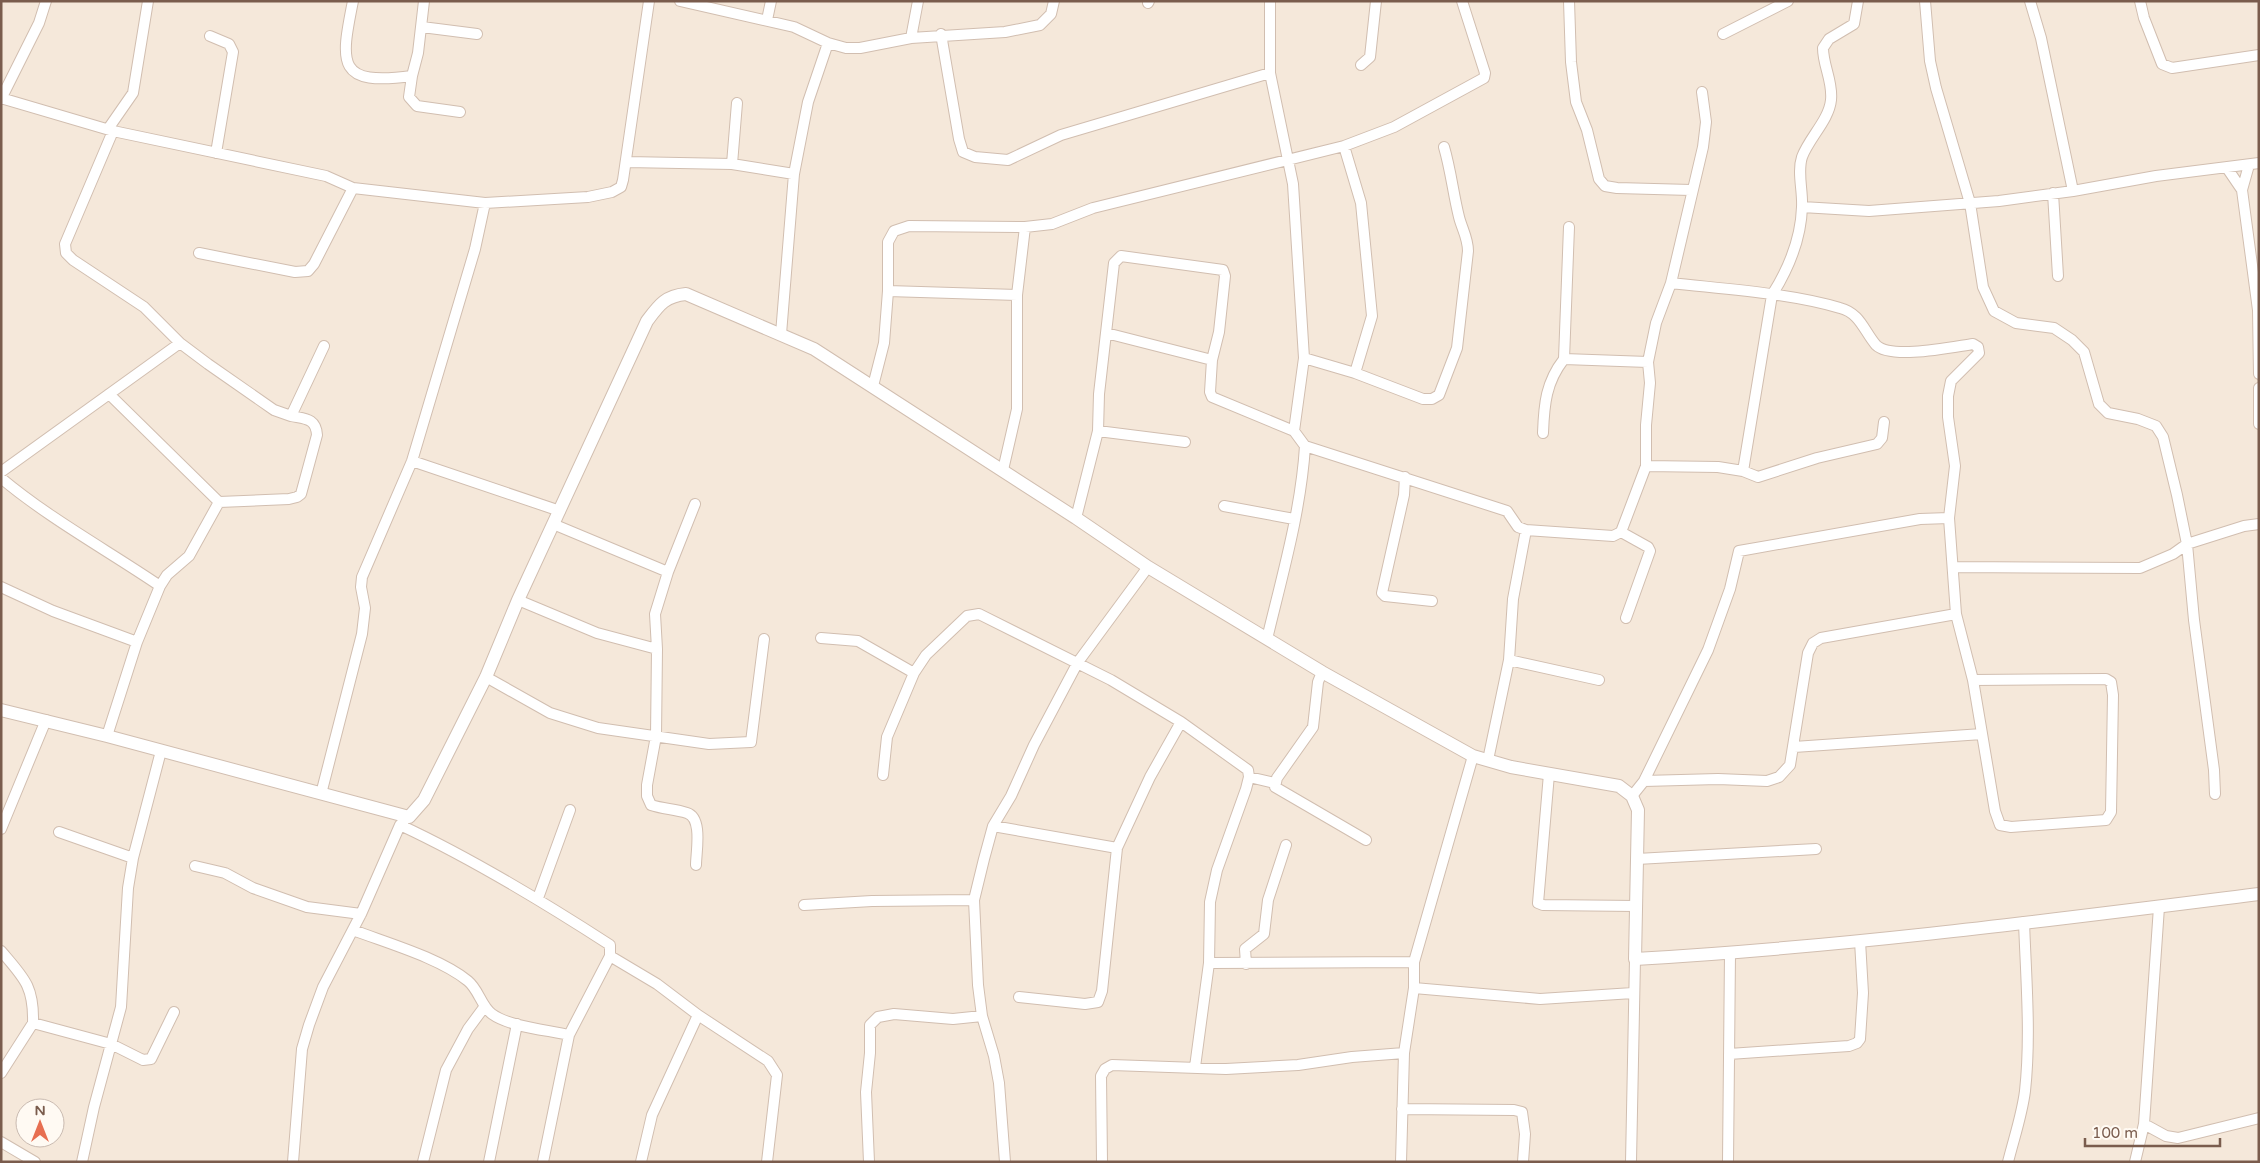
<svg xmlns="http://www.w3.org/2000/svg" width="2260" height="1163" viewBox="0 0 2260 1163" font-family="'Varela Round',sans-serif">
<style>
.residential{fill:#f5e8da;fill-rule:evenodd}
.lines{fill:none;stroke-linecap:round;stroke-linejoin:round}
.minor-casing{stroke:#d1beb0;stroke-width:12}
.tertiary-casing{stroke:#d1beb0;stroke-width:14}
.minor{stroke:#fff;stroke-width:10}
.tertiary{stroke:#fff;stroke-width:12}
</style>
<rect width="100%" height="100%" fill="#fdf6ec"/>
<!-- residential -->
<path class="residential" d="M1 1H2259V1162H1ZM25 1108H55V1138H25Z"/>
<g class="lines">
<!-- minor casing -->
<g class="minor-casing">
<path id="minor" d="M353 1C340 65 337 86 412 76
M424 1 418 53 412 76 409 97 417 106 460 112
M680 1 794 27 828 43 846 48H860L911 38 1005 32 1040 25 1051 14 1054 1
M1270 1V73L1293 184 1304 358 1294 431
M1569 1 1571 62 1576 102 1587 130 1599 179 1605 186 1617 188 1691 190
M1925 1 1930 61 1936 88 1970 203 1983 287 1994 311 2016 323 2054 328 2072 340 2084 352 2099 404 2108 413 2138 419 2156 426 2163 437 2177 495 2187 544 2194 620 2214 770 2215 794
M2030 1 2041 38 2073 191
M2140 1 2144 18 2162 64 2172 68 2259 55
M1148 3 1149 1
M767 20 771 1
M422 27 477 34
M941 34 959 139 963 152 975 157 1008 160 1061 135 1270 73
M1723 34 1788 1
M210 36 229 44 233 52 216 153
M911 38 918 1
M1361 65 1370 57 1376 1
M1702 92 1706 122 1703 147 1671 283C1724 289 1790 293 1840 308 1860 313 1864 331 1876 345 1891 360 1952 347 1973 344L1978 347 1979 353 1951 381 1948 396V417L1955 466 1949 518 1956 614 1973 680 1995 811 2000 825 2011 827 2106 820 2111 812 2113 695 2111 682 2106 679 1973 680
M1 98 113 131 326 176 353 188 485 203 588 197 612 192 621 187 623 180 649 1
M1 99 39 23 46 1
M108 129 133 93 148 1
M113 131 65 244 66 253 73 260 144 307 180 343 208 364 274 410 291 416 324 346
M1344 146 1361 203 1372 316 1355 373
M627 162 732 164 794 174
M732 164 737 103
M2249 165 2242 190 2258 310 2259 374
M2227 168 2242 190
M2053 193 2058 276
M1802 207 1869 211 1999 201 2073 191 2156 176 2259 163
M199 253 295 272 308 271 314 264 353 188
M888 291 1017 295
M1106 333 1212 360 1210 392 1212 397 1294 431 1305 446 1507 511 1518 527 1526 530 1613 536 1621 532 1646 466V425L1650 383 1648 362 1656 323 1671 283
M781 334 794 174 808 102 828 43
M1304 358 1355 373 1423 399H1432L1439 395 1457 348 1468 251C1468 238 1462 229 1459 217 1453 193 1451 171 1444 147
M1564 359 1569 227
M873 386 884 343 888 291V242L894 231 909 226 1025 227 1052 224 1093 208 1344 146 1394 127 1484 78 1485 73 1462 1
M2259 388V424
M109 394 219 502 289 499 297 497 301 494 317 435C316 418 305 419 291 416
M1098 431 1185 442
M1543 433C1544 404 1546 382 1564 359L1648 362
M412 461 560 511
M1646 466 1718 467 1743 471 1758 477 1817 458 1877 444 1882 438 1884 422
M1003 470 1017 409V295L1025 227
M1743 471 1772 295C1789 268 1801 239 1802 207 1803 191 1797 172 1802 157 1809 138 1829 120 1831 100 1833 81 1823 66 1823 48L1829 39 1854 24 1858 1
M1 472 180 343
M1405 477 1404 495 1382 593 1385 596 1432 601
M1 478C50 519 107 550 160 586
M695 504 668 572 655 614 657 649 656 736 647 785V796L651 805C663 809 675 809 687 813 703 818 696 852 696 865
M1224 506 1294 519
M1076 518 1098 431 1099 394 1114 263 1121 256 1223 270 1225 276 1219 332 1212 360
M553 524 668 572
M1621 532 1648 547 1650 551 1626 618
M1953 567 2140 568 2173 554 2187 544 2244 526 2259 524
M1 587 53 611 137 642
M518 600 597 633 657 649
M821 638 858 641 914 673
M1267 639C1282 576 1301 511 1305 446
M1509 660 1513 599 1526 530
M1322 672 1318 682 1313 727 1277 778 1275 787 1366 840
M486 677 550 713 598 728 709 744 751 742 764 639
M107 736 137 642 160 586 167 575 189 556 219 502
M1794 747 1982 734
M1488 760 1509 660 1599 680
M1549 774 1538 903 1543 905 1636 906
M883 775 887 737 914 673 926 655 967 616 979 614 1111 680 1181 722 1248 770 1249 777 1246 789 1217 870 1210 902 1209 963 1195 1067
M1249 777 1275 783
M1644 781 1708 650 1730 589 1739 551 1920 519 1949 518
M321 794 362 634 365 608 361 587 362 577 412 461 475 249 485 203
M1632 796 1644 781 1718 779 1767 781 1779 777 1790 765 1808 653 1813 643 1821 638 1956 614
M400 825C473 859 542 901 610 945V956L569 1035 543 1162
M993 826 1117 848
M1 829 46 720
M59 832 133 858
M1637 859 1816 849
M195 866 225 873 253 888 307 907 361 914
M538 898 570 810
M804 905 872 901 974 900
M353 930C387 943 440 958 468 981 479 990 481 1006 492 1014 510 1027 548 1030 569 1035
M1 951C24 978 34 986 33 1023
M610 956 657 984 698 1015 768 1061 777 1075 767 1162
M1209 963 1414 962
M1246 964 1245 949 1264 934 1268 900 1286 845
M1414 988 1540 999 1633 993
M1019 997 1085 1004 1098 1002 1102 991 1117 848 1150 777 1181 722
M1729 1054 1849 1046 1857 1043 1860 1039 1863 993 1860 941
M1 1073 33 1023 111 1044 143 1060 151 1059 174 1012
M1402 1109 1514 1110 1522 1112 1525 1134 1523 1162
M2144 1124 2166 1136 2178 1138 2259 1118
M1 1142 35 1162
M82 1162 94 1107 121 1007 128 888 133 858 161 751
M293 1162 302 1049 309 1025 323 987 361 914 400 825 404 821
M423 1162 446 1070 468 1029 485 1006
M489 1162 517 1024
M641 1162 652 1115 698 1015
M869 1162 866 1092 870 1053V1025L878 1017 894 1014 953 1019 982 1016
M1005 1162 999 1083 994 1056 982 1016 978 985 974 900 984 859 993 826 1011 796 1034 745 1078 662 1148 567
M1102 1162 1101 1076 1105 1069 1112 1065 1226 1069 1298 1065 1352 1057 1404 1053
M1401 1162 1404 1053 1414 988V962L1473 756
M1631 1162 1635 959
M1728 1162 1730 954
M2008 1162C2014 1138 2022 1115 2025 1091 2031 1036 2026 978 2024 922
M2135 1162 2144 1124 2159 907"/>
</g>
<!-- tertiary casing -->
<g class="tertiary-casing">
<path id="tertiary" d="M1 710 107 736 409 817 424 800 486 677 518 600 647 321C659 305 665 296 686 294L814 349 1076 518 1148 567 1322 672 1473 756 1511 767 1619 786 1632 796 1638 810 1635 959C1844 947 2052 920 2259 894"/>
</g>
<!-- minor -->
<use href="#minor" class="minor"/>
<!-- tertiary -->
<use href="#tertiary" class="tertiary"/>
</g>
<!-- border -->
<rect width="2260" height="1163" fill="none" stroke="#7a5c4d" stroke-width="5"/>
<!-- north arrow -->
<g transform="translate(40 1123)"><circle r="24" fill="#fffaf3" stroke="#cabbb1"/>
<path d="M0-4L9 19L0 12L-9 19Z" fill="#e76f51"/>
<text y="-8" font-size="14" font-weight="bold" text-anchor="middle" fill="#7a5c4d">N</text>
</g>
<!-- scale -->
<path d="M2085 1138v8h135v-8" fill="none" stroke="#7a5c4d" stroke-width="2.5"/>
<text x="2092" y="1138" font-size="15" fill="#7a5c4d" stroke="#fffaf3" stroke-width="4" paint-order="stroke">100 m</text>
</svg>
